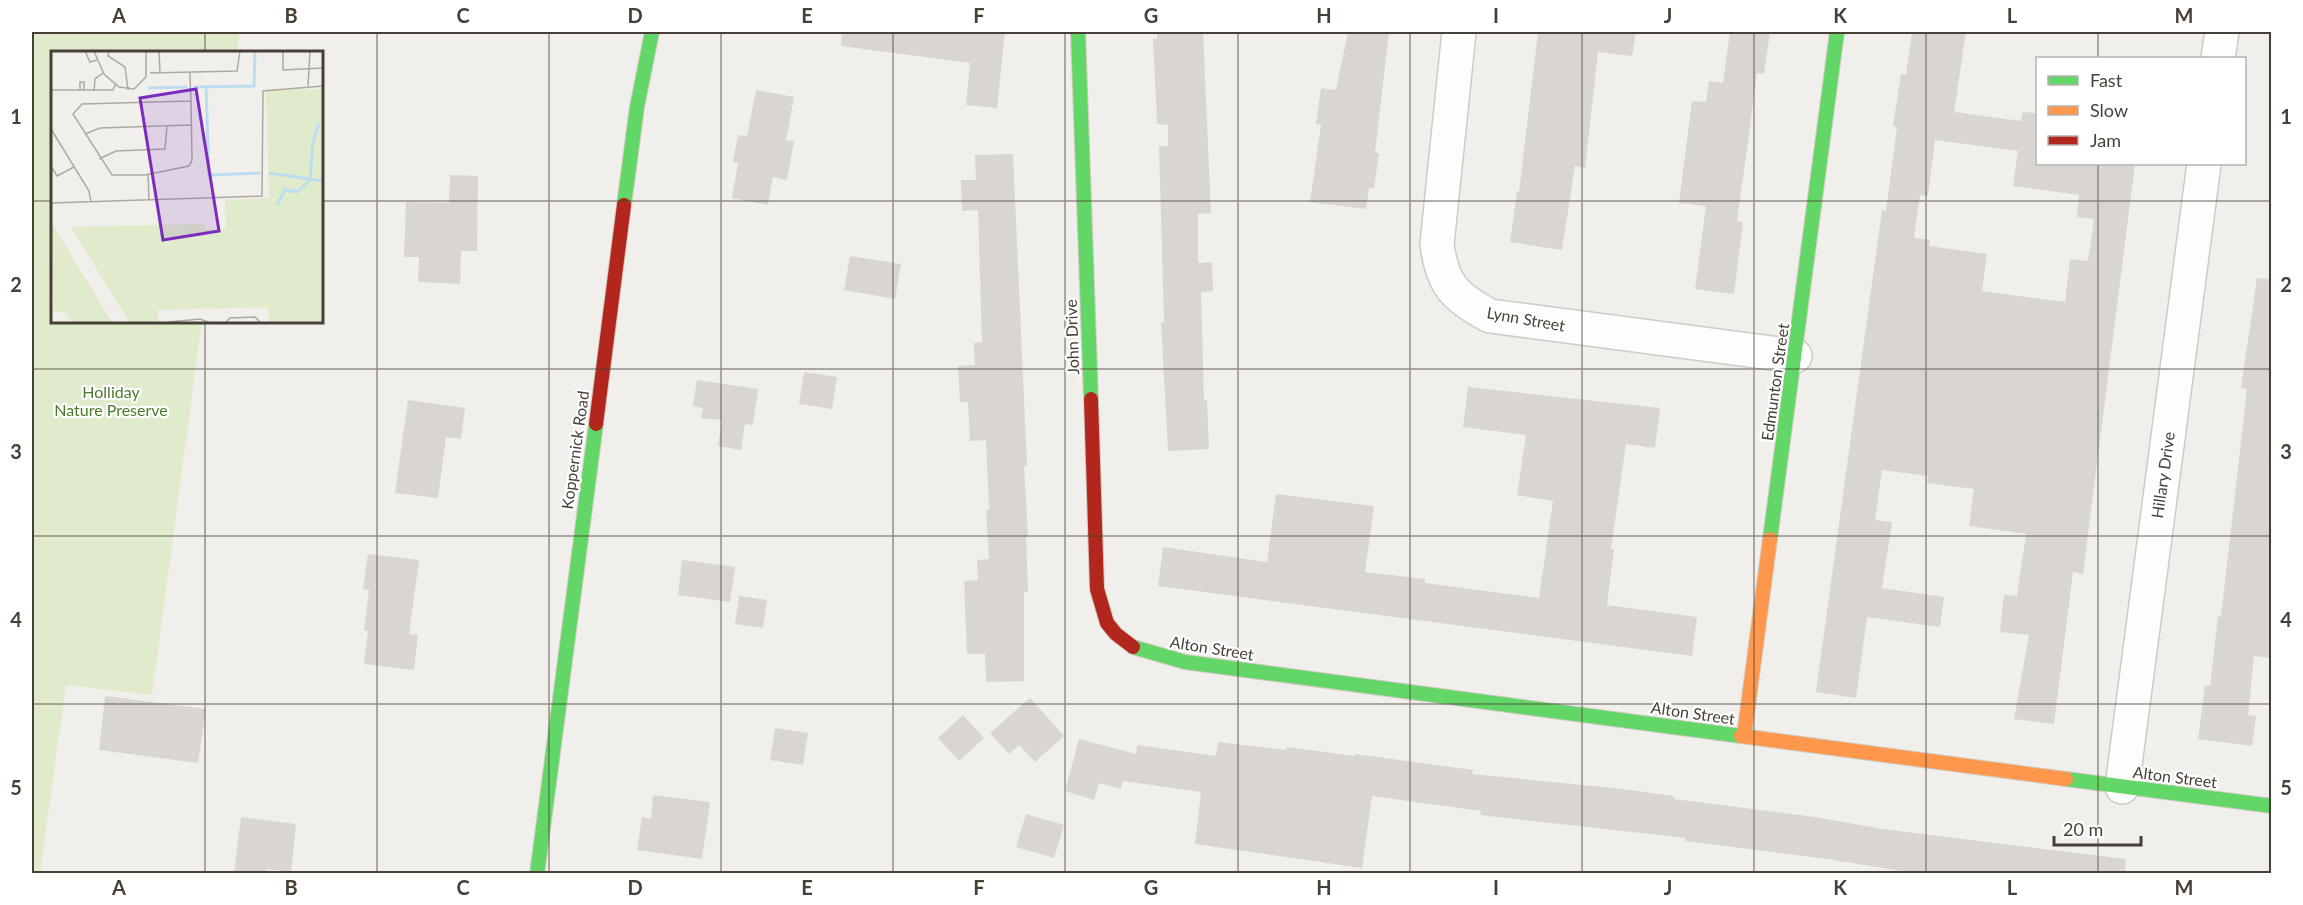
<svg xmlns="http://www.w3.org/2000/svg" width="2303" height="905" viewBox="0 0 2303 905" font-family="Lato,sans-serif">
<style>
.green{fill:#e0ebcb}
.building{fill:#d9d6d2;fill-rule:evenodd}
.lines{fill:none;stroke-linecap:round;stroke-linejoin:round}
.street-casing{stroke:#cecbc7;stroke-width:36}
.fast-casing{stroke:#d0ccc2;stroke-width:16}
.slow-casing{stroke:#d0ccc2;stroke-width:16}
.jam-casing{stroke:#d0ccc2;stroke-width:16}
.street{stroke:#fdfdfc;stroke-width:33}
.fast{stroke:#63d668;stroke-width:14}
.slow{stroke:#ff974d;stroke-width:14}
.jam{stroke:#b3261e;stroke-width:14}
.grid{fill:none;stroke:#484037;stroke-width:1.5;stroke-opacity:0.55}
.labels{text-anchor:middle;stroke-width:4.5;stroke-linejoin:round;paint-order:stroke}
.street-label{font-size:16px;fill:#484037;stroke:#fff}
.park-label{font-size:16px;fill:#4b7a29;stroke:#fff}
.inset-river{fill:none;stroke:#bcddef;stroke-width:3}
.inset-road{fill:none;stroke:#ada9a3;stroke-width:1.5}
.view{fill:#7b2cbf;fill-opacity:0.15;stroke:#7b2cbf;stroke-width:3}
.inset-edge{fill:none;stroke:#484037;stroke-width:3}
.neatline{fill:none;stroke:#484037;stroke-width:2}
.grid-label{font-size:20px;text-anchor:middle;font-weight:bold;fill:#484037}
</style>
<rect width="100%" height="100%" fill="#f1efeb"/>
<!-- green -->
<path class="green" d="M32 32H240L237 52H52V321H202L152 695 66 685 40 874 32 873Z"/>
<!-- building -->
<path class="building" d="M842 32H1005L997 108 966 105 970 63 841 46Z
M1157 32H1203L1211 213 1198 214V263L1212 262 1213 291 1201 292 1204 400H1207L1209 449 1168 451 1161 322H1164L1159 146H1168V125L1157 124 1153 39H1157Z
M1348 32H1389L1375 153H1379L1374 188H1369L1366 209 1310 202 1321 125 1316 124 1321 88 1336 90Z
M1538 32H1636L1632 56 1598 52 1585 168 1575 166 1562 250 1510 242 1517 192H1519Z
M1730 32H1770L1764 74 1757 73 1748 142 1737 221 1743 222 1734 294 1695 289 1706 206 1679 203 1692 101 1706 102 1709 81 1723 83Z
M1912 32H1966L1954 112 2021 121 2023 112 2037 113V164H2135L2083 574 2073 572 2054 724 2014 719 2029 635 2000 632 2004 595 2017 596 2026 534 1969 526 1974 489 1927 483 1928 476 1882 470 1875 520 1892 522 1882 588 1944 597 1940 627 1867 617 1856 698 1816 692 1882 210 1886 211 1897 127 1893 126 1901 74 1906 75ZM1935 140 2018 151 2013 186 2079 195 2077 217 2094 219 2088 261 2070 259 2065 302 1982 291 1987 254 1929 246 1930 240 1914 238 1920 195 1928 196Z
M756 90 794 97 786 140 794 141 787 180 773 177 768 205 732 198 738 163 733 162 738 135 747 136Z
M1013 154 1027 466H1024L1028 536H1026L1028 592H1024V681L986 682 985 654H967L964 581 978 580 977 560 989 559 986 510H989L986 440 970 441 968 402H960L958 366 975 365 974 343 982 342 978 210 962 211 961 180H976L975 155Z
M450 175 478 176 477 251H461L460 284 418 282 419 257H404L406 202 449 203Z
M850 256 901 264 895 299 844 290Z
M2257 278 2271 279V658L2254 656 2248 715 2256 716 2252 746 2198 739 2205 686H2210L2218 616 2221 617 2247 389 2241 388Z
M804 372 837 377 832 409 799 404Z
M697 380 758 389 753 425 745 424 741 450 718 446 722 420 701 418 703 408 693 406Z
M1468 387 1660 408 1655 448 1626 444 1611 549H1614L1607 605 1697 617 1692 656 1158 586 1163 547 1267 562 1276 494 1374 506 1365 572 1425 579V583L1539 598 1553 501 1517 495 1526 435 1463 427Z
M408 400 465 408 461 439 446 437 438 498 395 493Z
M368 554 419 560 409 634 418 635 414 670 364 664 368 631H364L369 590 363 589Z
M682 560 735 567 730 602 678 595Z
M739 596 767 600 763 628 735 624Z
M105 696 206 709 198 763 99 750Z
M1030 698 1064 736 1035 762 1019 745 1009 754 990 733Z
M963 715 984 738 959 761 938 738Z
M775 728 808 733 803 765 770 760Z
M1079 739 1136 754 1137 745 1216 756 1218 742 1286 750 1287 747 1355 756V754L1473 770 1472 774 1623 789 1674 796V799L1815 817 1883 829 2126 859 2125 873H1914L1827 859 1685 841 1686 838 1480 815 1481 811 1372 796 1362 868 1195 844 1201 792 1123 781 1121 789 1099 783 1094 800 1065 791Z
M653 795 710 802 702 859 637 850 642 817 651 819Z
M1026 814 1064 825 1054 858 1016 847Z
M241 817 296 824 291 872 267 869V873H234Z"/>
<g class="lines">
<!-- street casing -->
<g class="street-casing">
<path id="street" d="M1459 32 1437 244C1442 284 1454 297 1490 316L1795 356
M2218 58 2222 32
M2122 787 2204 164"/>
</g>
<!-- fast casing -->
<g class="fast-casing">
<path id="fast" d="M1078 32 1091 399
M624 205 637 107 652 32
M1770 539 1837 32
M1133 647 1185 662 1741 736
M2066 779 2272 806
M537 874 596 424"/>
</g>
<!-- slow casing -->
<g class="slow-casing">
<path id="slow" d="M1741 736 2066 779
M1744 736 1770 539"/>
</g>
<!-- jam casing -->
<g class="jam-casing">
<path id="jam" d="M1091 399 1097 589 1107 623 1116 634 1133 647
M596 424 624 205"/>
</g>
<!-- street -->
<use href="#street" class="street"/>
<!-- fast -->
<use href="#fast" class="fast"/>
<!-- slow -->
<use href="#slow" class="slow"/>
<!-- jam -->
<use href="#jam" class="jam"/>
</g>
<!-- grid -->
<path class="grid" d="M205 32V52M377 32V874M549 32V874M721 32V874M893 32V874M1065 32V874M1238 32V874M1410 32V874M1582 32V874M1754 32V874M1926 32V874M2098 32V58M2098 164V874M32 201H52M321 201H2272M205 321V874M32 369H2272M32 536H2272M32 704H2272"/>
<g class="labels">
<!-- street labels -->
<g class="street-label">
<text transform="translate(1526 319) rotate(10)" y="6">Lynn Street</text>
<text transform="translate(1072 337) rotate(-92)" y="6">John Drive</text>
<text transform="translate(1775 382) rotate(-82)" y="6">Edmunton Street</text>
<text transform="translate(575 450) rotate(-82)" y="6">Koppernick Road</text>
<text transform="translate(2163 475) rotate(-82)" y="6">Hillary Drive</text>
<text transform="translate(1212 648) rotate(9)" y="6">Alton Street</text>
<text transform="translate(1693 713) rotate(8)" y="6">Alton Street</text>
<text transform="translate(2175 777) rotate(7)" y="6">Alton Street</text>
</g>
<!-- park labels -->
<g class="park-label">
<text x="111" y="398">Holliday<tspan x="111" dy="18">Nature Preserve</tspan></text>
</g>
</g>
<!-- overview -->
<g transform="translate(51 51)">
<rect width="272" height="272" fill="#f1efeb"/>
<path d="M271 38V271H218L217 256 107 259V271H78L20 176 153 173 154 178H175L174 149 218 147 215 39ZM0 171 61 271H19L17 263 3 260Z" fill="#e0ebcb"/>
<path class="inset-river" d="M143 36 203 35 204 0M155 36 158 124 209 122M97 37 136 36M218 122 272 130M226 154 234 139 246 141 259 129 262 91 268 72"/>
<path class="inset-road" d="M34 0 39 11 46 9M43 0 53 23 68 36 83 38 95 26M58 0 57 5 74 16 77 39M95 0V26M108 0 109 22M232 0V19L272 17M139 21V28L140 50 141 109 138 115 94 124H61L22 63 31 53 140 50M99 22 186 20 189 0M257 35 259 0M0 39H62L65 32M29 40V31H33V40M43 40 44 28 52 22M0 78 38 140 40 151M34 83 49 77 140 74M48 108 65 100 114 98 116 75M0 115 6 125 23 116M97 123 98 149M0 152 211 145 212 40 272 35M117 271 149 268 157 271M175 271 179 267 204 266 209 271"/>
<path class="view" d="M145 38 168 180 112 189 89 47Z"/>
<rect width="272" height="272" class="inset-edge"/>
</g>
<!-- border -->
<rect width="2303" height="905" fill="none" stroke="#ffffff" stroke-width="66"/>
<!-- legend -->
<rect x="2036" y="57" width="210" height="108" fill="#ffffff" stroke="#b6b3af" stroke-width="1.5"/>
<rect x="2048" y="76" width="30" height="9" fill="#63d668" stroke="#b6b3af" stroke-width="1.5"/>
<text x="2090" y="87" font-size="18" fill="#484037">Fast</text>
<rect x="2048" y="106" width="30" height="9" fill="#ff974d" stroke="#b6b3af" stroke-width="1.5"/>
<text x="2090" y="117" font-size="18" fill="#484037">Slow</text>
<rect x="2048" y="136" width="30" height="9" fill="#b3261e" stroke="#b6b3af" stroke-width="1.5"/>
<text x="2090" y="147" font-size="18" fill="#484037">Jam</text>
<!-- scale -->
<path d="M2054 836v9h87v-9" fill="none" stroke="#484037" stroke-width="3"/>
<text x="2063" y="836" font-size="18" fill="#484037" stroke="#ffffff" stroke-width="4.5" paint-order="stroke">20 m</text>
<rect x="33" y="33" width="2237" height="839" class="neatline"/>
<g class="grid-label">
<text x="119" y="23">A</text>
<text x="291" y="23">B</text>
<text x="463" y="23">C</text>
<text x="635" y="23">D</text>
<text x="807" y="23">E</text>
<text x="979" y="23">F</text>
<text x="1151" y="23">G</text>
<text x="1324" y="23">H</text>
<text x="1496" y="23">I</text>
<text x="1668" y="23">J</text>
<text x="1840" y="23">K</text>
<text x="2012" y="23">L</text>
<text x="2184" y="23">M</text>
<text x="16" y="124">1</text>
<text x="2286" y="124">1</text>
<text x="16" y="292">2</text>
<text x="2286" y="292">2</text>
<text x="16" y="459">3</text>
<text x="2286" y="459">3</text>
<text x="16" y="627">4</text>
<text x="2286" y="627">4</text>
<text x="16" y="795">5</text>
<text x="2286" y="795">5</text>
<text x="119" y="895">A</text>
<text x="291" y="895">B</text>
<text x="463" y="895">C</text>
<text x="635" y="895">D</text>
<text x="807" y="895">E</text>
<text x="979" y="895">F</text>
<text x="1151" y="895">G</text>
<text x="1324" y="895">H</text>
<text x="1496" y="895">I</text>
<text x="1668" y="895">J</text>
<text x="1840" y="895">K</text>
<text x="2012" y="895">L</text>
<text x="2184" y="895">M</text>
</g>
</svg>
